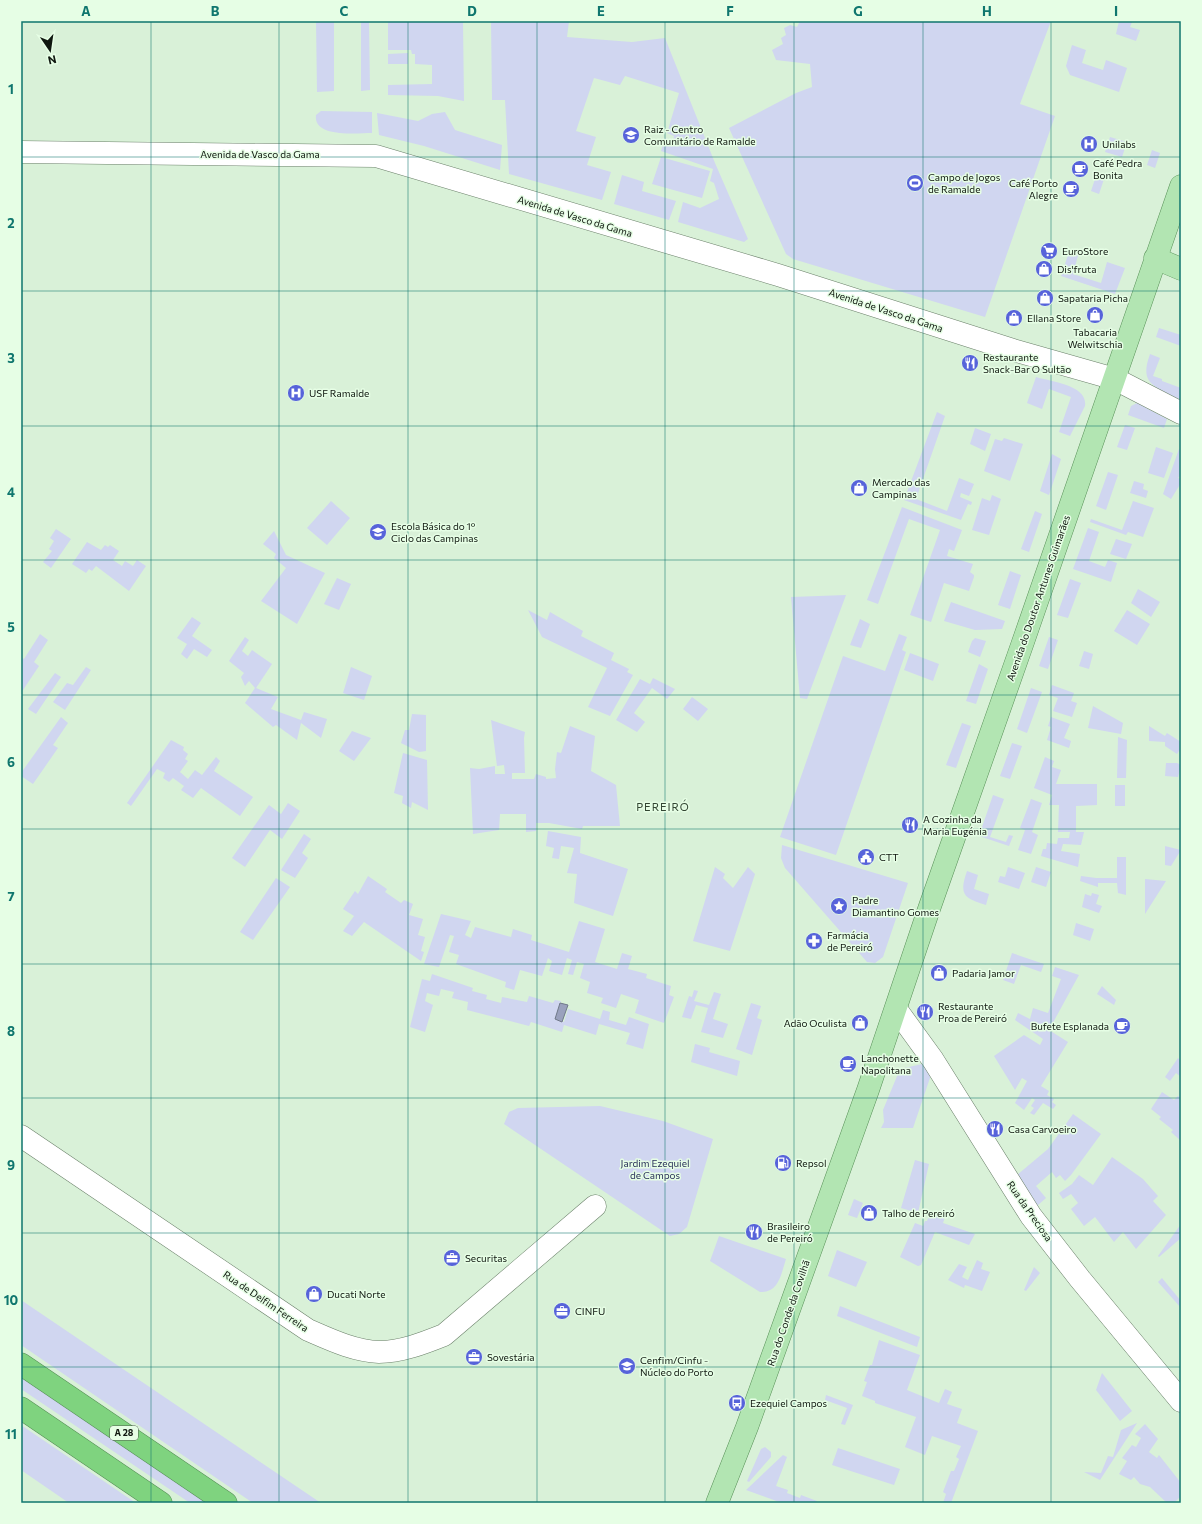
<svg xmlns="http://www.w3.org/2000/svg" width="1202" height="1524" viewBox="0 0 1202 1524" font-family="Commissioner,sans-serif">
<style>
.green{fill:#d0d6f0}
.water{fill:#9aa1bd;stroke:#707889}
.lines{fill:none;stroke-linecap:round;stroke-linejoin:round}
.minor-casing{stroke:#6b806a;stroke-width:23}
.major-casing{stroke:#589158;stroke-width:23}
.highway-casing{stroke:#589158;stroke-width:23}
.minor{stroke:#fff;stroke-width:22}
.major{stroke:#b2e5b2;stroke-width:22}
.highway{stroke:#7fd37f;stroke-width:22}
.grid{fill:none;stroke:#0f766e;stroke-width:1;stroke-opacity:0.55}
.labels{text-anchor:middle;stroke-width:3;stroke-linejoin:round;paint-order:stroke}
.shield{fill:#e6fee5;stroke:#505c4f;stroke-width:1}
.shield-label{font-size:9px;font-weight:bold;fill:#0f170f}
.poi-label{font-size:10px;fill:#0f170f;stroke:#e6fee5;text-anchor:start}
.street-label{font-size:10px;fill:#0f170f;stroke:#e6fee5}
.park-label{font-size:10px;fill:#2a315a;stroke:#e6fee5}
.neighbourhood-label{font-size:11px;letter-spacing:1px;fill:#314431;stroke:#e6fee5}
.neatline{fill:none;stroke:#0f766e;stroke-width:1.5}
.grid-label{font-size:13px;text-anchor:middle;font-weight:bold;fill:#0f766e}
</style>
<rect width="100%" height="100%" fill="#d9f1d8"/>
<!-- green -->
<path class="green" d="M316 21H334V91L317 92Z
M361 21H369L370 90 361 91Z
M388 21H463L464 101 438 96 388 95V85L432 84V65L415 64V54H412L411 50H388Z
M491 21H569L567 37 632 42 665 38 715 163 748 239 744 242 678 222 683 202 700 208 719 199 714 183 710 181 713 169 661 151 665 138 673 141 674 136 667 133 679 93 625 76 620 85 594 78 576 131 596 137 587 165 611 172 602 200 509 174 505 100H492Z
M800 21H1051L1020 104 1055 116 985 317 793 259 786 254 729 128 796 93 812 87 810 64 776 60 772 50 783 44 781 38 786 35 784 28 790 25 797 27Z
M1119 21 1132 22 1130 27 1140 30 1136 41 1116 34Z
M1072 45 1086 50 1082 63 1103 70 1106 60 1127 68 1119 92 1070 75 1066 66Z
M408 53V64H388V54Z
M321 111 372 112V133C357 133 313 138 316 115Z
M445 112 455 130 502 145 500 170 424 146 379 135 377 113 418 121 432 114Z
M1110 137 1127 142 1122 157 1105 152Z
M1152 150 1160 153 1155 168 1147 165Z
M661 157 710 171 702 198 652 184Z
M622 175 644 182 642 191 676 201 669 220 614 204Z
M1096 176 1104 179 1099 194 1091 191Z
M1070 249 1079 252 1073 274 1101 283 1107 262 1125 268 1115 294 1061 276Z
M1159 328 1181 335V346L1156 337Z
M1150 354 1160 358 1153 376 1162 379V381L1181 388V399H1176C1154 385 1139 384 1150 354Z
M1036 377C1052 382 1088 385 1085 406L1070 436 1059 432 1071 397 1049 389 1042 409 1027 403Z
M1137 403 1167 419 1164 428 1128 415 1131 406Z
M937 412 945 416 916 499 947 511 959 478 974 484 969 496 961 493 960 497 972 502 971 505 968 504 961 520 904 500Z
M1125 425 1135 428 1127 450 1117 447Z
M975 428 991 434 985 451 970 444Z
M1004 438 1023 444 1010 481 984 471 995 439 1002 441Z
M1156 447 1173 453 1164 478 1148 473Z
M1179 449 1181 450V474L1178 478 1181 479V483L1171 499 1163 494Z
M1052 454 1061 459 1049 495 1040 491Z
M1108 472 1118 475 1106 510 1096 506Z
M1134 481 1144 484 1143 489 1148 491 1146 498 1130 493Z
M992 495 1001 499 989 535 972 530 982 498 990 501Z
M331 501 350 518 327 545 307 528Z
M1133 501 1154 508 1143 537 1128 532 1126 535 1090 522 1091 519 1122 530Z
M902 507 962 530 954 551 949 549 947 556 973 564 970 572 974 575V577L969 591 944 583 931 622 910 615 940 530 909 519 878 604 867 600Z
M1035 511 1042 514 1029 552 1021 549Z
M1088 528 1099 532 1089 561 1105 567 1108 560 1117 563 1111 582 1073 569Z
M56 529 71 539 51 568 43 562 52 551 49 549 54 541 50 538Z
M274 531 286 555 325 573 297 624 261 601 286 568 274 558 276 554 263 544Z
M1116 539 1132 544 1126 559 1110 554Z
M87 542 101 550 105 545 108 547 110 545 119 551 113 560 122 566 125 561 133 566 137 560 146 566 129 591 96 566 92 571 89 569 86 573 72 564Z
M1010 571 1021 575 1010 609 998 605Z
M337 578 351 584 339 610 324 604Z
M1070 579 1081 583 1068 618 1057 615Z
M1138 589 1160 602 1151 617 1131 603Z
M846 595 807 699 800 698 791 597Z
M951 602 1005 621 1002 629 975 630 944 621Z
M528 610 547 620 550 612 583 631 581 636 614 653 611 660 629 669 627 672 633 675 610 716 588 707 607 668 542 637Z
M1127 610 1150 624 1137 645 1114 631Z
M192 617 201 623 192 636 212 650 207 657 194 649 187 659 181 654 187 644 177 638Z
M860 619 870 624 861 648 850 645Z
M40 634 48 640 34 662 39 666 21 693V657L24 659Z
M899 634 907 637 902 650 906 652 836 855 780 837 843 656 885 671Z
M245 637 249 640 242 651 248 656 252 650 272 664 256 688 278 697 271 709 301 720 304 712 327 719 321 738 301 723 297 740 276 725 273 727 245 703 255 688 249 681 245 686 241 677 244 673 229 661Z
M1049 637 1058 640 1048 669 1039 666Z
M975 638 986 641 980 657 968 652 972 641Z
M1084 651 1093 654 1089 669 1079 666Z
M910 653 939 664 933 681 904 670Z
M979 664 988 669 976 704 966 701Z
M86 667 91 670 65 710 53 702 67 683 73 685Z
M351 667 372 676 364 700 343 693Z
M55 673 61 677 36 714 28 709Z
M653 678 675 689 667 699 652 688 634 713 645 722 637 732 616 720 640 679 650 684Z
M1052 685 1074 693 1071 701 1077 703 1072 717 1053 711 1058 698 1049 695Z
M1031 688 1042 692 1027 733 1017 729Z
M692 697 708 709 698 721 683 709Z
M1093 706 1123 723 1121 734 1088 728Z
M412 714 426 715V751L419 752 401 743 405 730H409Z
M61 717 68 723 53 745 58 748 33 784 21 776V773Z
M1051 717 1070 724 1064 738 1071 741 1069 748 1047 740 1051 727 1048 726Z
M491 720 525 732 524 738 525 773H512V779H534L536 774 546 777V779L556 778 555 769 557 752 561 753 570 726 595 736 591 771 616 785 620 826H583L582 829 549 823H536V831L526 832V814H500L499 830 473 834 470 768 479 769 495 766V774H505L504 765 497 766Z
M962 723 971 726 956 768 946 765Z
M1149 726 1165 736 1167 733 1181 742V748L1177 754 1165 746V742L1149 741Z
M352 731 371 738 354 761 339 751Z
M1118 737 1127 740 1126 778H1117Z
M171 740 184 747 183 750 188 754 185 759 188 761 180 772 188 779 195 770 202 775 216 757 220 761 214 771 253 797 240 816 201 788 193 798 181 790 184 786 173 778 169 782 163 778 165 773 157 769 131 806 127 803Z
M1012 743 1022 746 1010 779 1000 776Z
M403 753 427 760 428 810 412 802 411 808 402 803 403 796 394 793Z
M1045 757 1054 761 1052 767 1061 770 1056 784H1097V805L1076 806V832H1084L1081 845 1063 844 1061 851 1080 854 1078 867 1041 856 1043 849H1046L1047 843 1057 844 1058 838H1069L1070 832H1058L1059 805H1049L1052 795 1034 788Z
M1166 763H1177L1181 765 1178 777 1165 776Z
M1115 785H1125V806H1115Z
M993 795 1004 799 990 837 1006 842 1009 835 1013 836 1009 846 979 836Z
M1031 799 1042 803 1032 832 1038 835 1031 854 1018 850 1025 830 1020 828Z
M288 803 300 811 282 839 270 830 245 867 232 858 269 805 281 814Z
M548 831 581 837 580 853 628 869 613 916 574 903 577 874 567 873 574 848 561 846 559 859 552 858 554 848 546 846Z
M304 834 311 839 302 853 308 858 295 878 281 870Z
M782 845 908 883 883 957 875 963 867 962 785 868 781 858Z
M1165 846 1181 850 1171 866 1165 865Z
M1117 857H1126V895L1118 893 1117 883H1098V887L1080 881 1081 876 1096 878H1117Z
M715 867 725 874 723 878 733 888 748 867 755 874 730 951 693 941Z
M1008 867 1025 873 1019 889 998 882 1000 876 1005 877Z
M1036 867 1051 872 1046 887 1031 882Z
M967 871 978 875 974 889 989 894 986 905C963 898 959 894 967 871Z
M368 876 387 889 385 892 401 903 404 900 413 904 409 915 423 919 418 935 425 937 421 951 424 952 421 961 364 922 352 936 343 931 354 916 343 909 355 891 358 894Z
M276 878 290 887 253 940 240 932Z
M1145 879 1166 881 1145 914Z
M1092 893 1099 895 1096 904 1102 906 1099 913 1082 907 1085 894 1091 896Z
M441 914 471 921 465 935 471 938 475 927 511 937 513 929 532 935 531 940 569 952 579 921 605 929 595 962 617 969 622 953 632 956 628 969 647 974 646 978 671 986 669 995 674 997 664 1023 635 1013 639 1000 621 994 616 1008 601 1003 603 998 587 993 590 982 580 978 584 964 577 962 573 975 568 974 572 960 567 958 562 975 549 971 552 961 548 958 542 976 520 970 514 990 505 987 506 982 456 964 459 955 449 952 454 936 450 935 439 967 424 964Z
M1076 923 1094 929 1090 941 1073 935Z
M1012 953 1044 964 1041 972 1021 965 1014 984 1003 980Z
M1055 967 1079 975 1049 1030 1068 1042 1041 1086 1049 1091 1047 1095 1054 1099 1052 1102 1056 1105 1053 1109 1043 1103 1034 1115 1030 1113 1034 1108 1031 1106 1035 1100 1032 1098 1024 1110 1015 1103 1027 1081 1022 1078 1015 1090 994 1056 1024 1035 1040 1045 1043 1039 1015 1020 1018 1013 1030 1019 1033 1008 1048 1013 1061 979 1052 976Z
M432 974 473 988 472 991 487 995 486 999 501 1003 502 997 527 1002 529 996 553 1003 555 1000 561 1001 555 1019 564 1022 568 1009 600 1019 603 1010 610 1012 609 1020 626 1025 629 1017 649 1024 643 1049 626 1044 630 1033 599 1024 596 1035 564 1025 562 1032 531 1022 529 1026 467 1010 468 1002 452 998 454 992 441 989 439 996 427 993 425 1001 433 1005 425 1032 410 1027 422 979 430 981Z
M1102 986 1116 1000 1114 1005 1097 994Z
M694 990 698 991 694 1001 709 1005 714 992 721 994 713 1019 728 1024 723 1038 701 1032 708 1008 696 1005 691 1019 682 1017 689 996 692 997Z
M751 1003 761 1006 757 1018 762 1020 752 1055 736 1049Z
M695 1044 710 1048 709 1052 740 1061 737 1076 691 1062Z
M1178 1058 1181 1061V1077L1176 1073 1170 1081 1165 1077Z
M922 1064 929 1067 932 1072 913 1128H881L884 1122 883 1110 900 1069Z
M1162 1092 1174 1100 1178 1096 1181 1098V1141L1171 1132 1173 1130 1159 1119 1161 1117 1151 1109Z
M600 1106 663 1121 713 1139 687 1227 679 1234 670 1236 504 1124 509 1112 518 1108Z
M1073 1114 1101 1134 1071 1175 1065 1181 1060 1175 1056 1178 1052 1172 1036 1186 1046 1198 1037 1206 1017 1175 1048 1149Z
M1112 1157 1143 1179 1158 1196 1153 1201 1166 1215 1136 1249 1123 1232 1114 1242 1095 1217 1084 1226 1071 1209 1078 1203 1071 1194 1063 1199 1059 1193 1072 1184 1079 1175 1093 1185Z
M915 1160 929 1164 918 1213 901 1208Z
M854 1199 863 1203 857 1218 848 1215Z
M931 1212 945 1217 943 1223 975 1234 969 1245 935 1232 921 1265 918 1266 900 1257 915 1223 923 1226 925 1221H927Z
M1181 1224V1238L1159 1257 1158 1256Z
M719 1236 786 1259C781 1274 779 1293 760 1292L710 1261Z
M837 1250 867 1262 856 1287 828 1276Z
M977 1260 983 1263 981 1269 990 1272 982 1291 965 1285 964 1288 948 1280 959 1264 967 1267 962 1277 968 1280Z
M1034 1267 1040 1273 1026 1291 1024 1290Z
M1162 1278 1181 1301V1308L1158 1282Z
M21 1300 321 1503H253L21 1345Z
M840 1306 920 1337 917 1347 837 1316Z
M879 1340 920 1355 907 1390 939 1403 945 1389 952 1392 947 1404 962 1409 957 1423 978 1431 951 1503H943L946 1494 943 1492 951 1471H954L959 1459 956 1457 961 1446 932 1436 925 1455 905 1447 916 1417 875 1403V1401L862 1396 867 1382 864 1381 870 1365H872Z
M1102 1373 1132 1411 1120 1421 1096 1390Z
M21 1377 208 1503H190L21 1389Z
M826 1395 853 1405 845 1425 841 1424 847 1408 825 1400Z
M1137 1423 1100 1480 1084 1472 1101 1473 1108 1456 1113 1457 1121 1430Z
M1145 1424 1158 1439 1149 1452 1157 1458 1159 1455 1181 1483V1496L1174 1503H1167L1150 1487 1140 1484 1134 1477 1131 1480 1119 1474 1127 1461 1122 1458 1132 1445 1136 1447 1141 1438 1135 1434Z
M21 1425 136 1503H69L21 1470Z
M765 1447 771 1452V1457L749 1482 747 1481 761 1449Z
M838 1448 900 1469 894 1485 832 1465Z
M783 1455 787 1457 776 1486 788 1490 787 1493 800 1498 801 1495 817 1501 816 1503H782L746 1490Z"/>
<!-- water -->
<path class="water" d="M560 1003 568 1005 562 1022 555 1019Z"/>
<g class="lines">
<!-- minor casing -->
<g class="minor-casing">
<path id="minor" d="M21 152 376 156 778 275 1013 350 1115 379 1181 413
M896 1009 933 1060 1031 1216 1080 1279 1181 1401
M21 1136 308 1330C331 1340 354 1351 379 1352 401 1352 424 1343 444 1335L595 1206"/>
</g>
<!-- major casing -->
<g class="major-casing">
<path id="major" d="M1155 258 1181 269
M717 1503 747 1427 868 1090 929 909 1022 645 1181 186"/>
</g>
<!-- highway casing -->
<g class="highway-casing">
<path id="highway" d="M21 1364 226 1503
M21 1408 161 1503"/>
</g>
<!-- minor -->
<use href="#minor" class="minor"/>
<!-- major -->
<use href="#major" class="major"/>
<!-- highway -->
<use href="#highway" class="highway"/>
</g>
<!-- grid -->
<path class="grid" d="M151 21V1503M279 21V1503M408 21V1503M537 21V1503M665 21V1503M794 21V1503M923 21V1503M1051 21V1503M21 157H1181M21 291H1181M21 426H1181M21 560H1181M21 695H1181M21 829H1181M21 964H1181M21 1098H1181M21 1233H1181M21 1367H1181"/>
<!-- icons -->
<defs>
<g id="school-disc" transform="scale(0.9)"><circle r="9.5" fill="#5763da" stroke="#e6fee5"/><path d="M0-5L7-2L0 1L-7-2ZM-4 1L0 2.5L4 1V4Q0 6-4 4Z" fill="#fff"/></g>
<g id="hospital-disc" transform="scale(0.9)"><circle r="9.5" fill="#5763da" stroke="#e6fee5"/><path d="M-5-5h3v3.5h4V-5h3V5h-3V1.5h-4V5h-3Z" fill="#fff"/></g>
<g id="cafe-disc" transform="scale(0.9)"><circle r="9.5" fill="#5763da" stroke="#e6fee5"/><path d="M-5.5-4.5H6V0H3Q3 3.5 0 3.5H-2.5Q-5.5 3.5-5.5 0ZM3-3.2v2h1.7v-2ZM-6 4.5H4V6H-6Z" fill="#fff"/></g>
<g id="stadium-disc" transform="scale(0.9)"><circle r="9.5" fill="#5763da" stroke="#e6fee5"/><path d="M0-5a6.5 5 0 1 0 0 10a6.5 5 0 1 0 0-10ZM-3.5-1.8h7v3.6h-7Z" fill="#fff"/></g>
<g id="supermarket-disc" transform="scale(0.9)"><circle r="9.5" fill="#5763da" stroke="#e6fee5"/><path d="M-6-5.5h2.5l.6 2H6L4.5 2H-2.5L-4.4-4H-6ZM-1.5 3.2a1.3 1.3 0 1 0 .1 0ZM3 3.2a1.3 1.3 0 1 0 .1 0Z" fill="#fff"/></g>
<g id="shop-disc" transform="scale(0.9)"><circle r="9.5" fill="#5763da" stroke="#e6fee5"/><path d="M-5-2.5h2.3a2.7 3.5 0 0 1 5.4 0H5L5.5 6h-11ZM-1.5-2.5h3a1.5 2.3 0 0 0-3 0Z" fill="#fff"/></g>
<g id="restaurant-disc" transform="scale(0.9)"><circle r="9.5" fill="#5763da" stroke="#e6fee5"/><path d="M-5-6h1v4h1v-4h1v4h1v-4h1v5L-1.5 .5V6h-2V.5L-5-1ZM5-6V6H3V1.5H1.5Q1.5-4 5-6Z" fill="#fff"/></g>
<g id="civic-disc" transform="scale(0.9)"><circle r="9.5" fill="#5763da" stroke="#e6fee5"/><path d="M-.6-6.5H3V-4.5H.6V-3L4-1V1h2V6H-6V1h2V-1L-.6-3ZM-1.2 2.5V6h2.4V2.5Z" fill="#fff"/></g>
<g id="sight-disc" transform="scale(0.9)"><circle r="9.5" fill="#5763da" stroke="#e6fee5"/><path d="M0-6L1.8-2.2L6-1.7L2.9 1.2L3.7 5.4L0 3.3L-3.7 5.4L-2.9 1.2L-6-1.7L-1.8-2.2Z" fill="#fff"/></g>
<g id="pharmacy-disc" transform="scale(0.9)"><circle r="9.5" fill="#5763da" stroke="#e6fee5"/><path d="M-2-6h4v4h4v4h-4v4h-4v-4h-4v-4h4Z" fill="#fff"/></g>
<g id="fuel-disc" transform="scale(0.9)"><circle r="9.5" fill="#5763da" stroke="#e6fee5"/><path d="M-5.5-6h7V0h2V4h1.3V-2.5L3-4.5l.8-.8L6-3V5H2.5V1h-1V6h-7ZM-4.2-4.7v3.2H.2V-4.7Z" fill="#fff"/></g>
<g id="office-disc" transform="scale(0.9)"><circle r="9.5" fill="#5763da" stroke="#e6fee5"/><path d="M-6-3h4V-5.5h4V-3h4V5H-6ZM-1-4.5V-3h2v-1.5ZM-6 0V1H6V0Z" fill="#fff"/></g>
<g id="bus-disc" transform="scale(0.9)"><circle r="9.5" fill="#5763da" stroke="#e6fee5"/><path d="M-5-6H5V4H4V6H2V4H-2V6H-4V4H-5ZM-3.5-4V0h7V-4ZM-3.5 1.2v1.5H-2V1.2ZM2 1.2v1.5H3.5V1.2Z" fill="#fff"/></g>
</defs>
<g fill-rule="evenodd">
<use href="#school-disc" x="631" y="135"/>
<use href="#hospital-disc" x="1089" y="144"/>
<use href="#cafe-disc" x="1080" y="169"/>
<use href="#stadium-disc" x="915" y="183"/>
<use href="#cafe-disc" x="1071" y="189"/>
<use href="#supermarket-disc" x="1049" y="251"/>
<use href="#shop-disc" x="1044" y="269"/>
<use href="#shop-disc" x="1045" y="298"/>
<use href="#shop-disc" x="1095" y="315"/>
<use href="#shop-disc" x="1014" y="318"/>
<use href="#restaurant-disc" x="970" y="363"/>
<use href="#hospital-disc" x="296" y="393"/>
<use href="#shop-disc" x="859" y="488"/>
<use href="#school-disc" x="378" y="532"/>
<use href="#restaurant-disc" x="910" y="825"/>
<use href="#civic-disc" x="866" y="857"/>
<use href="#sight-disc" x="839" y="906"/>
<use href="#pharmacy-disc" x="814" y="941"/>
<use href="#shop-disc" x="939" y="973"/>
<use href="#restaurant-disc" x="925" y="1012"/>
<use href="#shop-disc" x="860" y="1023"/>
<use href="#cafe-disc" x="1122" y="1026"/>
<use href="#cafe-disc" x="848" y="1064"/>
<use href="#restaurant-disc" x="995" y="1129"/>
<use href="#fuel-disc" x="783" y="1163"/>
<use href="#shop-disc" x="869" y="1213"/>
<use href="#restaurant-disc" x="754" y="1232"/>
<use href="#office-disc" x="452" y="1258"/>
<use href="#shop-disc" x="314" y="1294"/>
<use href="#office-disc" x="562" y="1311"/>
<use href="#office-disc" x="474" y="1357"/>
<use href="#school-disc" x="627" y="1366"/>
<use href="#bus-disc" x="737" y="1403"/>
</g>
<g class="labels">
<!-- shield labels -->
<rect class="shield" x="110" y="1426" width="28" height="14" rx="3"/>
<g class="shield-label">
<text x="124" y="1436">A 28</text>
</g>
<!-- poi labels -->
<g class="poi-label">
<text x="644" y="133">Raiz - Centro<tspan x="644" dy="12">Comunitário de Ramalde</tspan></text>
<text x="1102" y="148">Unilabs</text>
<text x="1093" y="167">Café Pedra<tspan x="1093" dy="12">Bonita</tspan></text>
<text x="928" y="181">Campo de Jogos<tspan x="928" dy="12">de Ramalde</tspan></text>
<text x="1058" y="187" text-anchor="end">Café Porto<tspan x="1058" dy="12">Alegre</tspan></text>
<text x="1062" y="255">EuroStore</text>
<text x="1057" y="273">Dis'fruta</text>
<text x="1058" y="302">Sapataria Picha</text>
<text x="1027" y="322">Ellana Store</text>
<text x="1095" y="336" text-anchor="middle">Tabacaria<tspan x="1095" dy="12">Welwitschia</tspan></text>
<text x="983" y="361">Restaurante<tspan x="983" dy="12">Snack-Bar O Sultão</tspan></text>
<text x="309" y="397">USF Ramalde</text>
<text x="872" y="486">Mercado das<tspan x="872" dy="12">Campinas</tspan></text>
<text x="391" y="530">Escola Básica do 1º<tspan x="391" dy="12">Ciclo das Campinas</tspan></text>
<text x="923" y="823">A Cozinha da<tspan x="923" dy="12">Maria Eugénia</tspan></text>
<text x="879" y="861">CTT</text>
<text x="852" y="904">Padre<tspan x="852" dy="12">Diamantino Gomes</tspan></text>
<text x="827" y="939">Farmácia<tspan x="827" dy="12">de Pereiró</tspan></text>
<text x="952" y="977">Padaria Jamor</text>
<text x="938" y="1010">Restaurante<tspan x="938" dy="12">Proa de Pereiró</tspan></text>
<text x="847" y="1027" text-anchor="end">Adão Oculista</text>
<text x="1109" y="1030" text-anchor="end">Bufete Esplanada</text>
<text x="861" y="1062">Lanchonette<tspan x="861" dy="12">Napolitana</tspan></text>
<text x="1008" y="1133">Casa Carvoeiro</text>
<text x="796" y="1167">Repsol</text>
<text x="882" y="1217">Talho de Pereiró</text>
<text x="767" y="1230">Brasileiro<tspan x="767" dy="12">de Pereiró</tspan></text>
<text x="465" y="1262">Securitas</text>
<text x="327" y="1298">Ducati Norte</text>
<text x="575" y="1315">CINFU</text>
<text x="487" y="1361">Sovestária</text>
<text x="640" y="1364">Cenfim/Cinfu -<tspan x="640" dy="12">Núcleo do Porto</tspan></text>
<text x="750" y="1407">Ezequiel Campos</text>
</g>
<!-- street labels -->
<g class="street-label">
<text x="260" y="158">Avenida de Vasco da Gama</text>
<text transform="translate(575 216) rotate(17)" y="4">Avenida de Vasco da Gama</text>
<text transform="translate(886 310) rotate(18)" y="4">Avenida de Vasco da Gama</text>
<text transform="translate(1038 598) rotate(-71)" y="4">Avenida do Doutor Antunes Guimarães</text>
<text transform="translate(1030 1211) rotate(55)" y="4">Rua da Preciosa</text>
<text transform="translate(266 1301) rotate(34)" y="4">Rua de Delfim Ferreira</text>
<text transform="translate(788 1313) rotate(-71)" y="4">Rua do Conde da Covilhã</text>
</g>
<!-- park labels -->
<g class="park-label">
<text x="655" y="1167">Jardim Ezequiel<tspan x="655" dy="12">de Campos</tspan></text>
</g>
<!-- neighbourhood labels -->
<g class="neighbourhood-label">
<text x="663" y="811">PEREIRÓ</text>
</g>
</g>
<!-- border -->
<rect width="1202" height="1524" fill="none" stroke="#e6fee5" stroke-width="44"/>
<!-- north arrow -->
<g transform="translate(50 50) rotate(167)" stroke="#e6fee5" stroke-width="3" paint-order="stroke">
<path d="M0-3L7 15L0 10L-7 15Z" fill="#0f170f"/>
<text y="-6" font-size="11" font-weight="bold" text-anchor="middle" fill="#0f170f">N</text>
</g>
<rect x="22" y="22" width="1158" height="1480" class="neatline"/>
<g class="grid-label">
<text x="86" y="16">A</text>
<text x="215" y="16">B</text>
<text x="344" y="16">C</text>
<text x="472" y="16">D</text>
<text x="601" y="16">E</text>
<text x="730" y="16">F</text>
<text x="858" y="16">G</text>
<text x="987" y="16">H</text>
<text x="1116" y="16">I</text>
<text x="11" y="94">1</text>
<text x="11" y="228">2</text>
<text x="11" y="363">3</text>
<text x="11" y="497">4</text>
<text x="11" y="632">5</text>
<text x="11" y="767">6</text>
<text x="11" y="901">7</text>
<text x="11" y="1036">8</text>
<text x="11" y="1170">9</text>
<text x="11" y="1305">10</text>
<text x="11" y="1439">11</text>
</g>
</svg>
